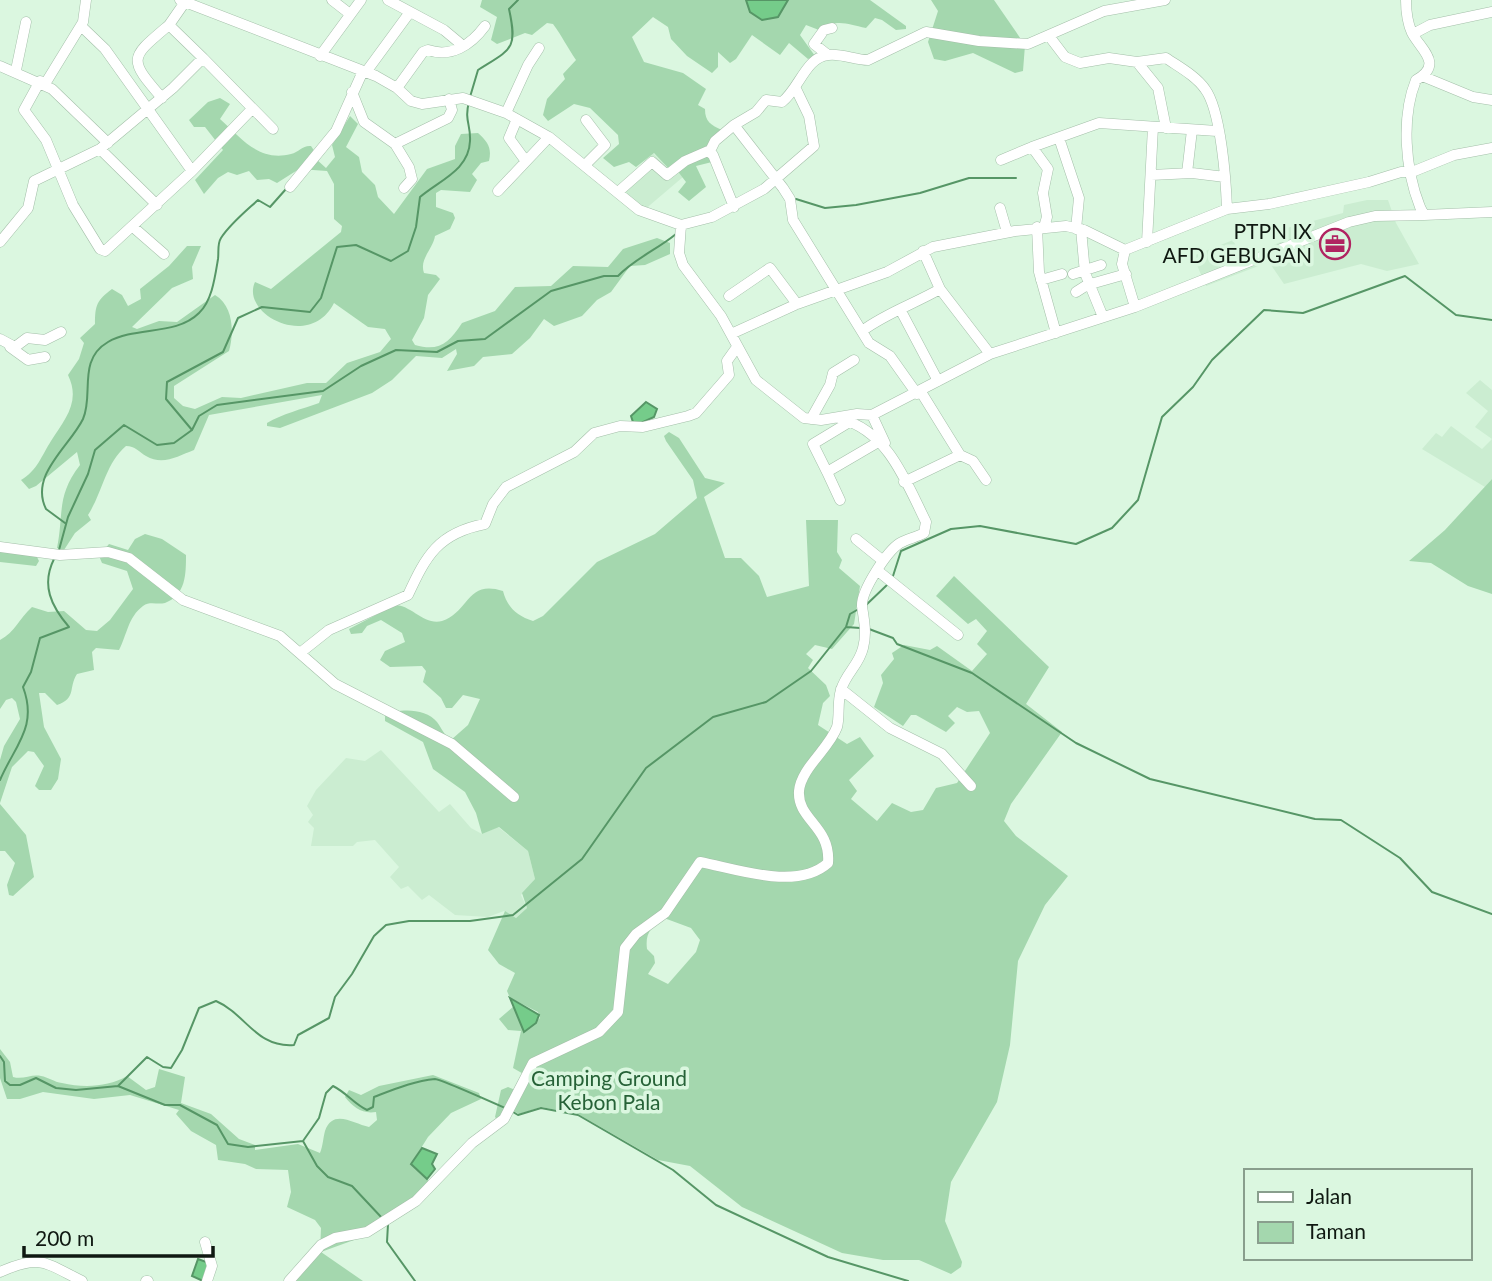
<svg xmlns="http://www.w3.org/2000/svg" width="1492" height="1281" viewBox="0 0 1492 1281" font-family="Lato,sans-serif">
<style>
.built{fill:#cbedd1}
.green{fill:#a4d7ae;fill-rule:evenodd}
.water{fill:#75cc8a;stroke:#569666;stroke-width:2}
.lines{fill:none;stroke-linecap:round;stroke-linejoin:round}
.stream{stroke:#569666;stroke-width:2}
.minor-casing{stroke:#a4bfa9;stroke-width:11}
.minor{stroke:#fff;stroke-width:10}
.labels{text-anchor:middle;stroke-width:7;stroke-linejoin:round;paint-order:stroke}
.poi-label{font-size:21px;fill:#0f1811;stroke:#dbf7e0;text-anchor:end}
.park-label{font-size:21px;fill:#266237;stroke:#dbf7e0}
</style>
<rect width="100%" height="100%" fill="#dbf7e0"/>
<!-- built -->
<path class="built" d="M653 153 670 170 676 169 683 177 643 211 617 188Z
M1367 200H1388L1396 223 1419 264 1387 271 1361 264 1284 284 1269 262 1206 286 1193 256 1233 240 1242 258 1283 241 1279 230 1343 213 1344 205Z
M1480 380 1492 390V479L1485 487 1422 449 1436 433 1442 437 1451 426 1482 449 1492 439 1475 427 1488 411 1466 393Z
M381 750 439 812 450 804 471 828 482 834 498 827 528 851 535 879 521 895 527 908 516 918 504 911 488 917 455 915 429 895 422 900 408 886 401 889 390 877 399 867 375 840 357 842 353 846H311L314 828 308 822 313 815 307 806 316 790 346 758 365 761Z"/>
<!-- green -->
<path class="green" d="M482 0H746L750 12 778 17 788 0H870L906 26V29L896 30 882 20 875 18 866 28C847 24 837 18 819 30L806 25 800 35 815 56 808 59 789 43 780 55 752 35 736 59 730 63 718 52V67L712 73 687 56 671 39 668 27 653 17 632 37 644 62 683 73 706 89 698 105 705 109C705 122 711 125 722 130L704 149 712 162 696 166 706 187 689 201 678 192 686 182 676 169 670 170 654 153 636 167 629 162 614 167 603 158 619 144 618 135 590 108 574 104 548 121 543 115 547 99 565 79 563 74 576 60C567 47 562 36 553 24L547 23 532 35 525 33 497 44 491 40 497 17 480 7Z
M931 0H994L1025 45 1023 71 1015 73 973 53 945 61 934 59 928 42 938 11Z
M220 98 230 104 220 119C242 139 259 162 291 154 299 152 303 145 311 146L317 155 316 159 326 168 335 157 332 145 350 116 358 124 346 147 359 157 362 172 375 185 378 197 394 214 427 169 455 159V146L461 134 478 133C488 142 492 148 489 161L481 163 472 174 477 180 470 192 441 190 436 193V207L453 213 455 218 450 229 435 236C433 249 419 259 424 273L436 275 440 279 428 295 424 318 412 340 415 345C439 352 449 343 462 323L495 311 515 287 551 286 573 266 608 267 623 249 657 238 670 243V254L645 265 630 266 611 292 597 300 582 316 554 326 544 319 530 338 512 354 483 357 474 366 447 371 457 354 456 349 442 358 416 356 392 380 372 393 280 428 267 426V423C282 414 302 409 319 403L322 395 209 415 194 450C178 456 163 466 146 456 139 452 135 446 126 446 105 464 103 492 88 515L91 520 75 533 64 550 57 548C64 514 56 496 80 465L77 452 36 486 29 489 21 480C37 471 42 455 51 441 65 419 81 402 68 375L79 359 84 343 80 338 95 324C95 305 97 300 112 289L122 295 128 306 141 299 140 289 169 266 187 246H201L192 267 193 279 172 288 132 327 137 329 159 321 177 322 215 295C234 306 234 334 229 351L174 386V398L183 406 195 409 222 397 241 398 307 383H326L347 363 380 352 391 339 385 329 368 327 334 303C310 351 240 314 255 282L271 289 341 232 342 226 334 219V184L327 171 299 169 277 183 269 179 257 180 249 171 237 175 228 172 218 178 204 194 195 180 223 150 205 127H194L189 120 208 102Z
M669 432 679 438 705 478 725 483 704 497 725 558H741L759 576 767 597 809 586 806 520H838L837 552 842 560 839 568 860 586 854 624 832 649 815 645 806 654 813 660 808 668 826 685 830 696 823 703 818 725 847 744 860 737 874 756 849 780 857 791 851 799 877 821 892 803 911 812 923 810 936 788 957 783 990 733 979 711 967 712 957 707 948 716 955 723 946 732 916 715H911L903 726 874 707 883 683 881 675 894 659 892 653 904 645 930 650 937 646 972 671 987 654 977 644 987 631 976 619 968 624 936 596 954 576 1049 667 1026 704 1062 732 1011 804 1004 821 1016 836 1068 876 1045 905 1018 961 1010 1045 997 1102 951 1182 945 1221 962 1262 961 1267 951 1274 919 1260H883L842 1253 742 1207 690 1166 658 1160 578 1114 541 1107 519 1114 511 1110 501 1124 495 1117 501 1090 508 1087 520 1092 527 1076 513 1068 521 1031 508 1030 499 1019 514 1006 524 1032 540 1018 538 1012 510 998 507 991 515 973 499 964 488 950 505 911 516 918 527 908 522 893 535 879 528 851 499 827 482 834 476 813 465 792 433 769 423 742 385 721V715C399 708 426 708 437 722 442 729 444 735 451 740L468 725 480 699 463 695 452 708H446L441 698 423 682 426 671 422 666 390 667 380 660 385 651 405 642 402 633 381 620 367 626 362 633 351 634 349 629 395 605C411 605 425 626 442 621 469 612 467 579 503 591 507 607 517 616 533 621L543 616 597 562 655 534 697 498 693 480 666 441 664 436ZM664 918 691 928 700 940 696 952 668 984 648 974 655 963 654 956 647 949C645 933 651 927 664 918Z
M1492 479V594L1468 586 1431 563 1409 561 1445 530Z
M145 534 162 539 186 555C186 574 186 595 165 603 157 605 150 601 143 606 128 617 127 635 119 650L96 648 92 652 94 670 77 674C68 688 77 698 57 705L45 693H39L44 727 61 759 58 779 51 790H39L35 786 44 766 34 752 28 751 12 767 0 803V760L4 746 20 719 16 702 12 698 6 700 0 709V640C15 632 19 619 32 607L48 612 64 611 86 630 97 631 110 620 133 589 127 571 102 563 99 556 109 544 128 550 135 539Z
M0 544 36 555 39 561 36 566 0 562Z
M0 804 26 835 34 877 13 896 9 895 7 885 15 863 5 851H0Z
M0 1049 10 1062 13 1077C23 1080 31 1074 41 1076 48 1077 54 1082 62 1083 84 1088 108 1087 127 1076L146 1090 155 1087 159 1069 185 1077 181 1103 211 1114 239 1139 255 1145V1150L298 1144 320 1153C323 1146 323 1138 325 1131 333 1108 354 1124 369 1127L377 1120 376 1112C362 1114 354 1108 345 1097L349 1090 361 1095 379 1086 433 1075 479 1093 481 1099 451 1113 428 1137 411 1164 427 1179 432 1189 365 1236 321 1252 363 1281H295L320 1252 321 1228 315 1220 287 1207 291 1192 288 1170 256 1169 245 1164 218 1160 216 1145 191 1131 176 1114 179 1110 130 1095 94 1099 43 1092 20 1099H7L0 1078Z"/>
<!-- water -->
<path class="water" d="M746 0H788L778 17 762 20 750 12Z
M646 402 657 409 654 417 641 423 633 422 631 416Z
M510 998 539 1015 536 1023 524 1032Z
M422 1148 437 1154 432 1164 435 1169 427 1179 411 1164Z
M198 1259 209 1263 203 1281 192 1276Z"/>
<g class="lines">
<!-- stream -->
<path class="stream" d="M470 97 478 70C511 49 518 50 509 9L518 0
M796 199 825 208 856 205 920 193 969 178H1016
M192 430 199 416 217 405 323 391 361 366 396 350 437 352 458 341 485 339 551 291 604 276H618C634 259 658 249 676 234
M65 523 46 509C29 475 70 446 83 419 94 395 77 360 108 342 136 326 176 336 199 313 212 301 215 277 218 259 219 252 217 244 221 238 230 224 246 211 258 200L270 207 286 189
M59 550 68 517 88 474 95 450 124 425 157 445 174 443 192 430 166 399 167 382 223 352 238 318 262 307 310 312 321 298 337 247 356 245 391 261 408 251 416 227 420 197C440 180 469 170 470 141 471 125 464 120 469 102
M893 576 901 551 951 529 980 526 1076 544 1112 528 1138 500 1162 417 1193 387 1212 360 1264 310 1303 313 1405 276 1456 315 1492 320
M865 606 888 584
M846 627 850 614 857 610
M869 629 893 638 897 644 972 673 1076 743 1150 779 1315 819 1341 820 1400 858 1432 892 1492 914
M0 780C15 745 38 727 23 687L31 672 40 638 69 627C51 606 41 585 54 559
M0 1056 4 1062 5 1081 10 1085H20L36 1078 56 1088 76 1090 118 1086 165 1105H180L217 1125 228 1144 248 1147 303 1141 317 1166 328 1177 352 1186 382 1218
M118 1086 147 1057 163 1067 171 1068 182 1050 199 1008 216 1001C246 1014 256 1048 294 1045L298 1035 329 1018 335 997 352 974 374 936 386 925 409 921H470L513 915 582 859 646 768 713 717 766 702 811 671 846 627 860 628
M513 1112 518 1115 541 1108 578 1115 673 1170 716 1205 828 1257 908 1281
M303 1141 319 1118 326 1093 333 1086C347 1093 354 1104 367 1110L373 1107 374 1097C395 1089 414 1081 435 1079 440 1079 496 1104 505 1108
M388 1224 387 1242 415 1281"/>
<!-- minor casing -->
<g class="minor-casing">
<path id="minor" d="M180 0 376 76 397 88 411 101 422 104 463 98 506 113 549 137 639 210 681 225 712 217 764 189 814 146 809 116 796 89
M332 0 350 14
M388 0 444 30 462 45
M1406 0C1406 12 1407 22 1412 33 1421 50 1444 64 1416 80 1401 117 1405 169 1420 207L1424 215 1492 212
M1413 34 1430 25 1492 12
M1049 36 1065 57 1080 63 1109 58 1137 62 1166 58C1179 67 1196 76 1205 89 1221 110 1226 181 1227 209
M828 55 814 44 824 30 832 28
M320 56 361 0
M203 58 273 129
M1137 62 1158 88 1166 128
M0 66 52 89 108 143
M16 70 26 22
M366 72 410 12
M1422 76 1473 97 1492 100
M40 81 24 110 46 140 73 205 100 249 105 251 192 171 105 49 81 26
M45 84 83 22 86 0
M397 88 423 52 428 50C451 58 471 45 485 26
M352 92 364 122 395 144 409 167 412 179 404 188
M162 98C127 58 130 58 169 25
M506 113 528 65 539 48
M517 119 509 138 525 160
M734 125 756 112 766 100 782 102C799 89 806 57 828 55 841 53 855 60 868 60L926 32 979 41 1028 44 1104 11 1165 0
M1059 138 1079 198 1076 229
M395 144 448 118 452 110 449 99
M1032 147 1099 123 1217 131
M100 149 157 205
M710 151 715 141 734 125 783 188 790 199 793 220 869 343 890 356 917 394
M1001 160 1032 147 1048 169 1043 193 1047 217 1044 227
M585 165 605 145 586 120
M192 171 252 109
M1187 173 1192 130
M1151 175 1192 173 1225 177
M290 187 336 131 363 71
M498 191 549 137
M618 192 652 162 667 175 685 161 708 151 713 155 734 207
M1000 208 1007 232
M681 225 679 253 683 265 721 316 756 380 804 418 821 420 857 414 872 415 990 354 1135 307 1122 264 1125 250 1227 209 1269 204 1369 182 1401 172H1412L1454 155 1492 148
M133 227 164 254
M1037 227 1039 272 1056 333
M1081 229 1085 273 1103 317
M0 242 28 208 34 181 100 149 173 88 203 58 169 25 185 2
M1147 242 1153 127
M923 251 940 289
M1073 274 1101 265
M1041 280 1062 274
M1076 292 1087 285 1126 274
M729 296 770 268 797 304
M1135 307 1349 222 1375 216 1424 215
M901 311 938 381
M862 331C886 313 914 304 940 289L990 354
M731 334 797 304 887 272 933 247 1015 231 1066 226 1084 230 1125 250
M0 339 15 347 27 338 45 340 61 332
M10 347 28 360 45 357
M872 415 885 443
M811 419 830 385 833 373 854 360
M851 421 813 444 827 472 880 441
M960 455 973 461 986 480
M827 472 840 500
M904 482 960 455 921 392
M856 539 882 560
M0 547 60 555 108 552 129 558 183 600 280 636 335 684 452 744 514 797
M878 571 958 635
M300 653 329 630 408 595C426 556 438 533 485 524L493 504 506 487 574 452 594 433 620 426 643 427 688 416 696 413 729 375 727 361 737 347
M841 689 890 728 942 754 971 786
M205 1242 212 1266 207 1281
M0 1272C40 1254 44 1262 82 1281
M146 1281H148
M289 1281 321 1245 335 1238 367 1232 416 1201 472 1143 504 1119 533 1063 599 1032 618 1012 625 948 636 934 665 913 700 862C737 869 797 891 828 863 831 826 797 820 799 791 801 768 829 749 837 727 840 716 837 702 841 690 846 673 859 665 863 648 867 633 864 621 862 606 861 591 887 551 900 543 907 539 917 537 924 533L926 522C906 482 888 431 841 419"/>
</g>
<!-- minor -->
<use href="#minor" class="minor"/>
</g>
<!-- icons -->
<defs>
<g id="office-ring" transform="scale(1.575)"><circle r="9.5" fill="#dbf7e0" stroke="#b02461" stroke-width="1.5"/><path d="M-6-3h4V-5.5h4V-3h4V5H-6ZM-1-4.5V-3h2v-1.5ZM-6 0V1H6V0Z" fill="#b02461"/></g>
</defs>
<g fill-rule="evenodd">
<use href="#office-ring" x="1335" y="244"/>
</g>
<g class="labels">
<!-- poi labels -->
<g class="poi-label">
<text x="1312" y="239">PTPN IX<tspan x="1312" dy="24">AFD GEBUGAN</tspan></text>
</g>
<!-- park labels -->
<g class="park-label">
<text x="609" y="1086">Camping Ground<tspan x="609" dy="24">Kebon Pala</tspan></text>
</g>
</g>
<!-- legend -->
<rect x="1244" y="1169" width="228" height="91" fill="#dbf7e0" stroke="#899e8d" stroke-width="2"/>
<rect x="1258" y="1192" width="35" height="10" fill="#ffffff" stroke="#899e8d" stroke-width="2"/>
<text x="1306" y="1204" font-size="21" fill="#0f1811">Jalan</text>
<rect x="1258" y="1222" width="35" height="21" fill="#a4d7ae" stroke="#899e8d" stroke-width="2"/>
<text x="1306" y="1239" font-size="21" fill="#0f1811">Taman</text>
<!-- scale -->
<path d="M24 1246v10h189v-10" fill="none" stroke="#0f1811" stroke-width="3.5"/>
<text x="35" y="1246" font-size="21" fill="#0f1811" stroke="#dbf7e0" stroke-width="5" paint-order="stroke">200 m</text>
</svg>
